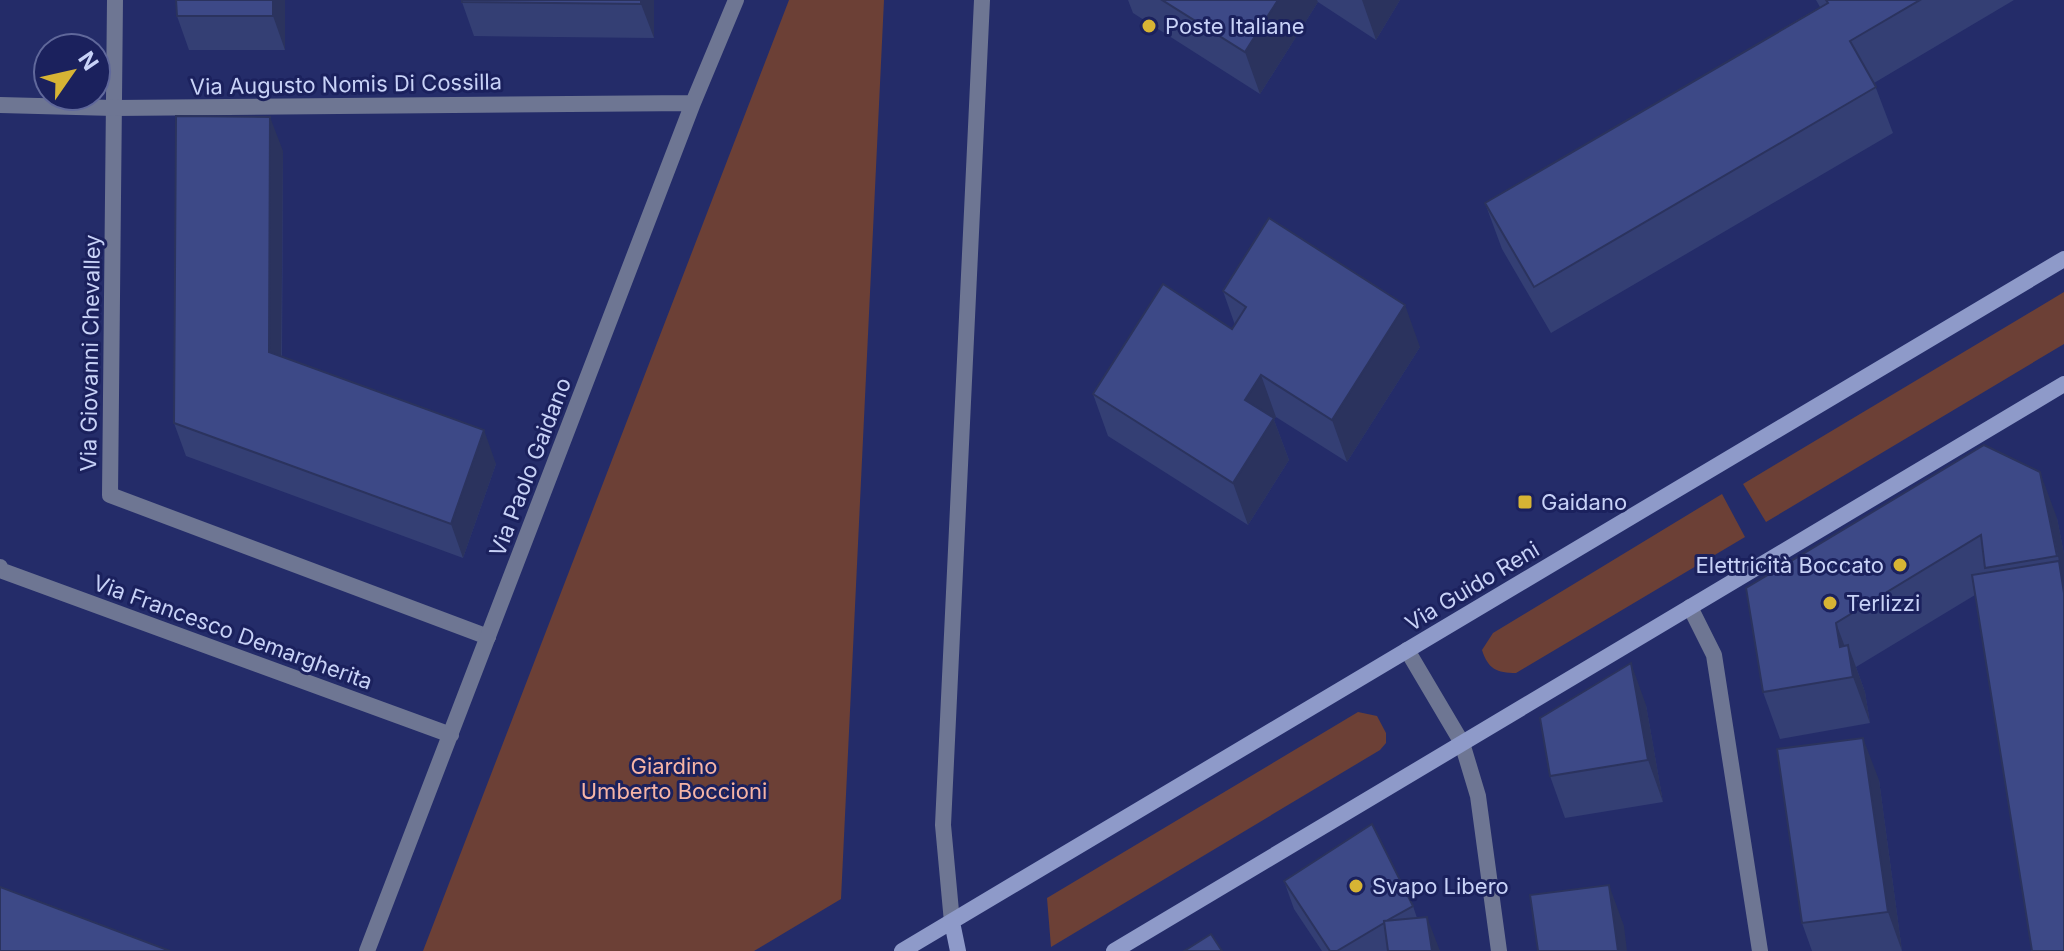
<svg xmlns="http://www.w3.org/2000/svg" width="2064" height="951" viewBox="0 0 2064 951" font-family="Inter,sans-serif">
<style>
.green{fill:#6c4036}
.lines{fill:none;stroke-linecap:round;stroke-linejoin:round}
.service{stroke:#6e7693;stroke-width:16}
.minor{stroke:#6e7693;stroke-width:16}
.secondary{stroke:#8e9ac9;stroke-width:16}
.wall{fill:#343f74}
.shaded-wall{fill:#2b335e}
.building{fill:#3d4987;stroke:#2b335e;stroke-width:2}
.poi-dot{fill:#d7b434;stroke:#1b215d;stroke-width:3}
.labels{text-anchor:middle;stroke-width:6;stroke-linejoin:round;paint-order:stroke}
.poi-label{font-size:22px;fill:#c8d2f7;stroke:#1b215d;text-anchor:start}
.street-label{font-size:22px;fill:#c8d2f7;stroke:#1b215d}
.park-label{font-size:22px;fill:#f6b4a5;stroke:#1b215d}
</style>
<rect width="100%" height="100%" fill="#242c69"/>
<!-- green -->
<path class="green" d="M789 0H884L841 899 754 951H423Z
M2064 292V344L1766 522 1743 484Z
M1722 494 1745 537 1516 673C1497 673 1488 669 1482 650L1493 633Z
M1358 712 1377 716 1386 733V743L1380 750 1051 947 1047 898Z"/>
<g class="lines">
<!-- service -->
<path class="service" d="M115 0 110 495 488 637"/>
<!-- minor -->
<path class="minor" d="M0 105 114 108 693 103
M0 567V570L451 735
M1690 607 1714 655 1760 951
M1407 650 1462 743 1478 796 1499 951
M952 922 943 825 982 0
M367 951 693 103 736 0"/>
<!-- secondary -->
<path class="secondary" d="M952 922 958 951
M902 951 2064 259
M1114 951 2064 384"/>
</g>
<!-- wall -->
<path class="wall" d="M285 0V50H189L177 16Z
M654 0V38L474 36 462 2Z
M1128 0H1400L1376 40 1318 2 1260 94 1133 13Z
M1816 0H2014L1874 83 1893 133 1551 333 1502 249 1485 203 1820 7Z
M283 151 282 356 496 464 463 558 186 456 174 423Z
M1223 291 1420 347 1347 462 1276 417 1274 420 1289 460 1248 525 1108 436 1093 394 1232 329 1235 325Z
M2057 518 2064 554V951L1975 595 1856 667 1865 692 1870 723 1780 739 1763 692 1746 588Z
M1646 705 1663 802 1565 818 1550 776Z
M1879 780 1902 951H1812L1802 923Z
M1284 881 1413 906 1417 918 1440 951H1322L1294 909Z"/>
<!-- shaded-wall -->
<path class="shaded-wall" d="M273 0H285V50L273 16Z
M641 0H654V38L641 4Z
M1278 0H1317L1318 2 1260 94 1245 52Z
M1362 0H1400L1376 40Z
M270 117 283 151 281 386 269 352Z
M1405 305 1420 347 1347 462 1332 420Z
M1261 375 1276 417 1274 420 1289 460 1248 525 1233 483 1245 400Z
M484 430 496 464 463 558 451 524Z
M2040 472 2057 518 2064 554V593L2059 561Z
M1836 623 1851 663 1848 645 1865 692 1870 723 1853 677 1840 647Z
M1631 663 1646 705 1663 802 1648 760Z
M1863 738 1879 780 1902 951 1888 912Z
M1609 885 1624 926 1627 951H1618Z
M1427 917 1440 951H1432Z"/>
<!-- building -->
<path class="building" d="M176 0H273V16H177Z
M462 0H641V4L462 2Z
M1162 0H1278L1245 52Z
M1826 0H1920L1850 41 1876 87 1534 287 1485 203 1828 3Z
M176 116 270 117 269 352 484 430 451 524 174 423Z
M1269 218 1405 305 1332 420 1261 375 1245 400 1274 418 1233 483 1093 394 1163 284 1232 329 1246 307 1223 291Z
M1984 445 2040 472 2057 556 1985 568 1981 535 1836 623 1840 647 1848 645 1853 677 1763 692 1746 588Z
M2059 561 2064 593V951H2032L1972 575Z
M1631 663 1648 760 1550 776 1540 718Z
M1863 738 1888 912 1802 923 1777 749Z
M1372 824 1413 906 1386 921H1384V923L1337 951H1330L1284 881Z
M1609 885 1618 951H1538L1530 895Z
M0 887 170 951H0Z
M1427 917 1432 951H1388L1384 921Z
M1211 934 1222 951H1184Z"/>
<!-- markers -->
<g class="poi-dot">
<circle cx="1149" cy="26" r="8"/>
<rect x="1517" y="494" width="16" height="16" rx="4"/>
<circle cx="1900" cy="565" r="8"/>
<circle cx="1830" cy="603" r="8"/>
<circle cx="1356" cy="886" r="8"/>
</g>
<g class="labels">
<!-- poi labels -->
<g class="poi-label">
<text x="1165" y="34">Poste Italiane</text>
<text x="1541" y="510">Gaidano</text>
<text x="1884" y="573" text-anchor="end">Elettricità Boccato</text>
<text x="1846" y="611">Terlizzi</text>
<text x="1372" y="894">Svapo Libero</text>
</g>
<!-- street labels -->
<g class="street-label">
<text transform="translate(346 84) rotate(-1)" y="8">Via Augusto Nomis Di Cossilla</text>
<text transform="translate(90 353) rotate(-89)" y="8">Via Giovanni Chevalley</text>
<text transform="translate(530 467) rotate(-69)" y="8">Via Paolo Gaidano</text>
<text transform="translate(1472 586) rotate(-31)" y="8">Via Guido Reni</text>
<text transform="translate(233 632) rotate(20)" y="8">Via Francesco Demargherita</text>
</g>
<!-- park labels -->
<g class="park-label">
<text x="674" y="774">Giardino<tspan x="674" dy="25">Umberto Boccioni</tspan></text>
</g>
</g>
<!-- north arrow -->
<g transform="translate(72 72) rotate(56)"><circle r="38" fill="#1b215d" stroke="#60689b" stroke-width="2"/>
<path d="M0-6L14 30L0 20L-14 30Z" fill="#d7b434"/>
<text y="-12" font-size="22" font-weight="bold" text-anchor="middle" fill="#c8d2f7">N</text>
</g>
</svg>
